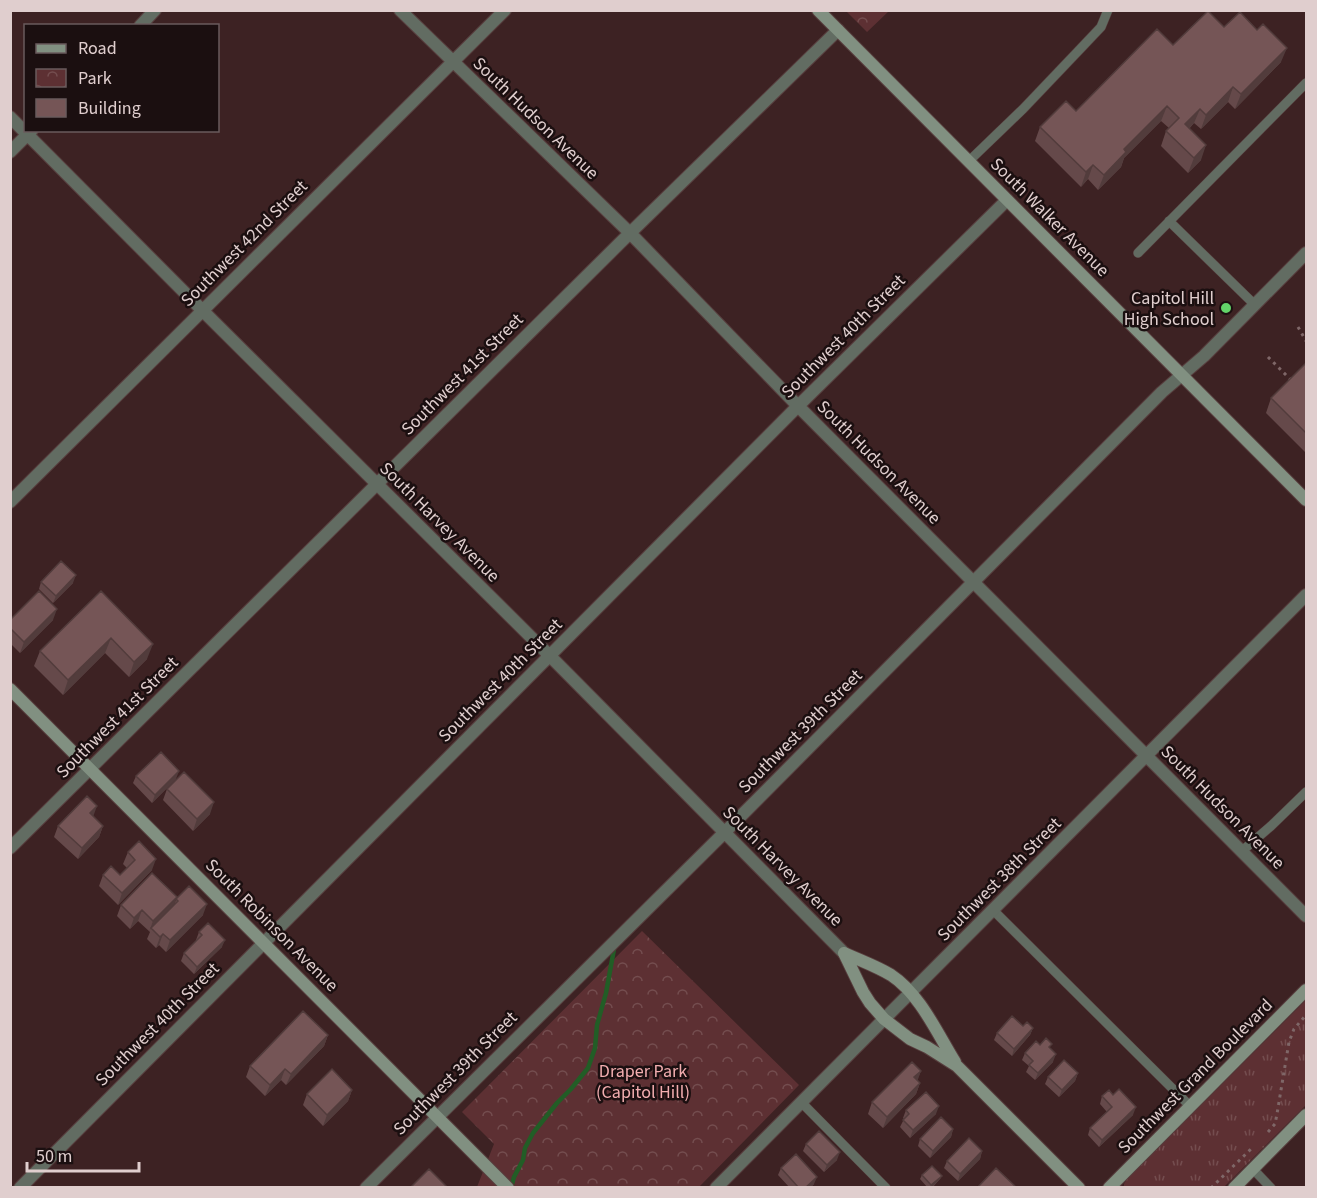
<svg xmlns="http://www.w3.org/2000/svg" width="1317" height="1198" viewBox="0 0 1317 1198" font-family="'Source Sans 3',sans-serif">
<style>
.grass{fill:url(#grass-tufts)}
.park{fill:url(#park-crowns)}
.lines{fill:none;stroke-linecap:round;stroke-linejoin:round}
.stream{stroke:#225d26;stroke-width:4.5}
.lane-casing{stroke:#573e3e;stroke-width:10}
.street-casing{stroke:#573e3e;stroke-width:14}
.secondary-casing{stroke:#573e3e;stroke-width:14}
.path{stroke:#7f6768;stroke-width:3;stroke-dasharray:3 4.5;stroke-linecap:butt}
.lane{stroke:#626c62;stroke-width:9}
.street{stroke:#626c62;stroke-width:12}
.secondary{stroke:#819081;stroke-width:12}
.wall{fill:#65494a}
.shaded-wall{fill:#523c3c}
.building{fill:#755556;stroke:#523c3c;stroke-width:1.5}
.poi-dot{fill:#63d469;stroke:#1b0f10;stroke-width:2}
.labels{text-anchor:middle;stroke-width:5;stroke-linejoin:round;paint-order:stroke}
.street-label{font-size:18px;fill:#e0cece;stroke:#1b0f10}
.poi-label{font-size:18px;fill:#e0cece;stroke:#1b0f10;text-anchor:end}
.park-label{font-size:18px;fill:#f2adaf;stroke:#1b0f10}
</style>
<defs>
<pattern id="grass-tufts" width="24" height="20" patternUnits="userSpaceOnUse" patternTransform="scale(1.5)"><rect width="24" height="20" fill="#5d3033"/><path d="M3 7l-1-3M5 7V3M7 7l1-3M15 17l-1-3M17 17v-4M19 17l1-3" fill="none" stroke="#744d4f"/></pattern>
<pattern id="park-crowns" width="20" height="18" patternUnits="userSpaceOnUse" patternTransform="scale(1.5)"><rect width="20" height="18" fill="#5d3033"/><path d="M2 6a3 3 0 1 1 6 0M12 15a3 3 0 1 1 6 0" fill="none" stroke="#744d4f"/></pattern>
</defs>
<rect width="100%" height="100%" fill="#3d2223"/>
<!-- grass -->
<path class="grass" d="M1306 1000V1105L1224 1187H1124V1184L1127 1179Z"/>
<!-- park -->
<path class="park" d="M846 11H889L867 32Z
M642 931 799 1085 699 1187H477L494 1144 462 1112Z"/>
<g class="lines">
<!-- stream -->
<path class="stream" d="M511 1188 514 1177 523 1160 525 1148 533 1133 557 1103 571 1089 588 1068 595 1048 597 1025 606 993 614 949"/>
<!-- lane casing -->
<g class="lane-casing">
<path id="lane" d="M969 161 1023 109 1083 46 1101 27 1108 10
M1169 221 1255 305
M1138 253 1306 83
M1242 851 1271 826 1306 792
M993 910 1190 1106
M801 1102 886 1188
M1253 1169 1271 1188"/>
</g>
<!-- street casing -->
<g class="street-casing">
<path id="street" d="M400 10 630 233 798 406 1306 916
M140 26 155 10
M10 117 202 310 550 656 844 953
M10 152 32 130
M10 502 505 10
M10 848 630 233 838 30
M20 1188 798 406 1007 200
M366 1188 724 833 1162 392 1204 356 1306 253
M716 1188 1306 595"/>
</g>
<!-- secondary casing -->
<g class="secondary-casing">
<path id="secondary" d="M818 10 1306 500
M10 689 508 1188
M844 953 863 992 870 1003 884 1019 910 1039 927 1047 957 1066 1079 1188
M844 953C859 960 876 966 891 975 920 994 937 1033 955 1062
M1109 1188 1306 990
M1234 1188 1306 1115"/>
</g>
<!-- path -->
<path class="path" d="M1298 327 1306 341
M1268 357 1292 381
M1268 1132 1275 1124 1277 1114 1289 1042 1294 1029 1306 1015
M1211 1188 1253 1147"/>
<!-- lane -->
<use href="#lane" class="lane"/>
<!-- street -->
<use href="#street" class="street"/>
<!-- secondary -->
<use href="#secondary" class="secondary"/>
</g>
<!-- wall -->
<path class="wall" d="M1224 27 1281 62 1235 109 1228 102 1201 129 1194 123 1189 129 1201 160 1188 173 1161 146 1166 131 1169 128 1161 121 1124 158 1121 167 1098 190 1088 179 1081 187 1035 141 1040 127 1076 111Z
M1306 363V453L1266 413 1271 398Z
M41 582 73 583 53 603 39 589Z
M101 591 147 659 129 677 105 653 63 695 34 666 40 651Z
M10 620H53L20 653 10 643Z
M136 776 176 779 152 803 133 783Z
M167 789 210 814 193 831 163 800Z
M93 816 103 826 99 837 78 859 54 837 58 826Z
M128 852 152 870 118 905 99 886 103 875H120L127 868 123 864Z
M176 899 203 915 166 952 159 945 156 948 147 939 150 932 138 921 130 929 117 916 121 905H174Z
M199 932 222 947 194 974 181 961 184 953 197 940H196Z
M1023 1026 1033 1028 1030 1035 1012 1056 994 1040 997 1033Z
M328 1035 324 1046 286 1085 281 1080 265 1096 246 1077 250 1066Z
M1040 1045 1050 1049 1053 1062 1035 1080 1026 1072 1029 1066 1022 1060 1025 1053Z
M921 1071 917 1080 920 1083 916 1094 883 1128 868 1114 872 1102Z
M1078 1073 1075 1081 1059 1097 1045 1084 1048 1077Z
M352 1090 348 1101 323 1126 303 1105 307 1094Z
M1113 1095 1133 1115 1099 1147 1088 1135 1090 1128 1107 1112 1100 1104 1102 1096Z
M906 1110 936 1114 910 1138 900 1127 904 1119 903 1118Z
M953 1129 951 1137 930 1158 918 1146 920 1139Z
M806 1144 837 1160 824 1172 803 1151Z
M982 1151 980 1159 958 1181 944 1168 947 1161Z
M781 1168 814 1184 810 1188H790L778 1175Z
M922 1175 942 1176 940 1179 932 1188H928L920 1179Z"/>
<!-- shaded-wall -->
<path class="shaded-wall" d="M1287 48 1281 62 1235 109 1241 94Z
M1233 87 1228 102 1201 129 1206 115Z
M1167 106 1161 121 1124 158 1121 167 1098 190 1104 175 1124 149Z
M1200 109 1194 123 1179 139 1185 124Z
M1206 145 1201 160 1188 173 1194 158Z
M1093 165 1088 179 1081 187 1086 172Z
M76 575 73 583 53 603 56 596Z
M57 609 53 620 20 653 24 642Z
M111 638 105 653 63 695 68 680Z
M153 644 147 659 129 677 134 662Z
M179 771 176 779 152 803 155 795Z
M214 802 210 814 193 831 197 819Z
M97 806 93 817 90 813Z
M103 826 99 837 78 859 82 848Z
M156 859 152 870 118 905 122 893Z
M177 897 173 908 151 928 149 932 153 921Z
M207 904 203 915 166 952 170 940Z
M142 910 138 921 130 929 134 918Z
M163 934 159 945 156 948 160 937Z
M225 940 222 947 194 974 197 967Z
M1033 1028 1030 1035 1012 1056 1014 1049Z
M328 1035 324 1046 286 1085 291 1074Z
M1056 1054 1053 1062 1035 1080 1038 1073Z
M285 1069 281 1080 265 1096 270 1085Z
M921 1071 917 1082 914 1077Z
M1078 1073 1075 1081 1059 1097 1062 1090Z
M920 1083 916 1094 883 1128 887 1117Z
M352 1090 348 1101 323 1126 327 1115Z
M939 1106 936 1114 910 1138 913 1130Z
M1136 1107 1133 1115 1099 1147 1102 1140Z
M953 1129 951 1137 930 1158 933 1151Z
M982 1151 980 1159 958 1181 960 1174Z
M840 1152 837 1160 824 1172 827 1165Z
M942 1176 940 1179 931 1188V1185Z
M817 1177 814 1184 810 1188H805Z"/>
<!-- building -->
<path class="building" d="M1208 11 1224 27 1240 12 1257 30 1263 24 1287 48 1241 94 1233 87 1206 115 1200 109 1185 124 1206 145 1194 158 1166 131 1179 118 1167 106 1124 149 1126 152 1104 175 1093 165 1086 172 1040 127 1066 101 1076 111 1157 29 1173 45Z
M1306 363V433L1271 398Z
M61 561 76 575 56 596 41 582Z
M39 591 57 609 24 642 10 628V620Z
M101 591 153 644 134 662 111 638 68 680 40 651Z
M161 752 179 771 155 795 136 776Z
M184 772 214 802 197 819 167 789Z
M87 796 97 806 90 813 103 826 82 848 58 826Z
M139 841 156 859 122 893 103 875 111 866 120 875 135 860 128 852Z
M152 873 177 897 153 921 142 910 134 918 121 905Z
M189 886 207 904 170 940 163 934 160 937 151 928 178 901 176 899Z
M208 923 225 940 197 967 184 953 202 935 199 932Z
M303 1011 328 1035 291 1074 285 1069 270 1085 250 1066Z
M1012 1016 1023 1026 1027 1022 1033 1028 1014 1049 997 1033Z
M1046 1038 1052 1044 1049 1047 1056 1054 1038 1073 1029 1065 1033 1061 1025 1053 1036 1041 1040 1045Z
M1064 1060 1078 1073 1062 1090 1048 1077Z
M912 1062 921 1071 914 1077 920 1083 887 1117 872 1102Z
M332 1069 352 1090 327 1115 307 1094Z
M1119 1089 1136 1107 1102 1140 1090 1128 1112 1107 1102 1096 1109 1090 1113 1095Z
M926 1092 939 1106 913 1130 903 1120 909 1114 906 1110Z
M941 1117 953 1129 933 1151 920 1139Z
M819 1131 840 1152 827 1165 806 1144Z
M969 1138 982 1151 960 1174 947 1161Z
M796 1154 817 1177 805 1188H799L781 1168Z
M932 1166 942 1176 931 1185 922 1175Z
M996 1168 1017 1188H977Z
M429 1169 448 1188H410Z"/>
<!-- markers -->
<circle class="poi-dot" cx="1226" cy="308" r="6"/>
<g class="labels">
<!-- street labels -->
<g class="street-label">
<text transform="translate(536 118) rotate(44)" y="6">South Hudson Avenue</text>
<text transform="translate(1050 217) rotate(45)" y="6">South Walker Avenue</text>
<text transform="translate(244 243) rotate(-45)" y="6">Southwest 42nd Street</text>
<text transform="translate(843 336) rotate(-45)" y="6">Southwest 40th Street</text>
<text transform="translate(462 374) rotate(-45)" y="6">Southwest 41st Street</text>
<text transform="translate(879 462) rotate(45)" y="6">South Hudson Avenue</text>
<text transform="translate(440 522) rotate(45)" y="6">South Harvey Avenue</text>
<text transform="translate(500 680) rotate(-45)" y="6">Southwest 40th Street</text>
<text transform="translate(117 717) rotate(-45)" y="6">Southwest 41st Street</text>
<text transform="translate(800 731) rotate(-45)" y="6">Southwest 39th Street</text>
<text transform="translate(1223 807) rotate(45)" y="6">South Hudson Avenue</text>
<text transform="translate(783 866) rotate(45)" y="6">South Harvey Avenue</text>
<text transform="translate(999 879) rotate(-45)" y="6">Southwest 38th Street</text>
<text transform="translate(272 925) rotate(45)" y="6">South Robinson Avenue</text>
<text transform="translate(157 1024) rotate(-45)" y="6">Southwest 40th Street</text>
<text transform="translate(455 1073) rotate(-45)" y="6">Southwest 39th Street</text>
<text transform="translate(1195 1076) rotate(-45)" y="6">Southwest Grand Boulevard</text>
</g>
<!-- poi labels -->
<g class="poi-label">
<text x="1214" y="304">Capitol Hill<tspan x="1214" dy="21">High School</tspan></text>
</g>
<!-- park labels -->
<g class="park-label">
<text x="643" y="1077">Draper Park<tspan x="643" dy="21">(Capitol Hill)</tspan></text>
</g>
</g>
<!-- border -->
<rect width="1317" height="1198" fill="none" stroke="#e0cece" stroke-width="24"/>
<!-- legend -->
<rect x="24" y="24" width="195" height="108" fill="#1b0f10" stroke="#6a5b5c" stroke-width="1.5"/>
<rect x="36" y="44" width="30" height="9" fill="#819081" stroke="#6a5b5c" stroke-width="1.5"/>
<text x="78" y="54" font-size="18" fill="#e0cece">Road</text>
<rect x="36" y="69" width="30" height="18" fill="url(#park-crowns)" stroke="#6a5b5c" stroke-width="1.5"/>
<text x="78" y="84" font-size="18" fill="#e0cece">Park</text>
<rect x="36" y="99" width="30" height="18" fill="#755556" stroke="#6a5b5c" stroke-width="1.5"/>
<text x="78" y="114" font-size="18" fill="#e0cece">Building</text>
<!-- scale -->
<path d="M27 1162v9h112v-9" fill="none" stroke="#e0cece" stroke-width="3"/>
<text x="36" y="1162" font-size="18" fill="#e0cece" stroke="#1b0f10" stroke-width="4.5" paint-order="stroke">50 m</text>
</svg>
